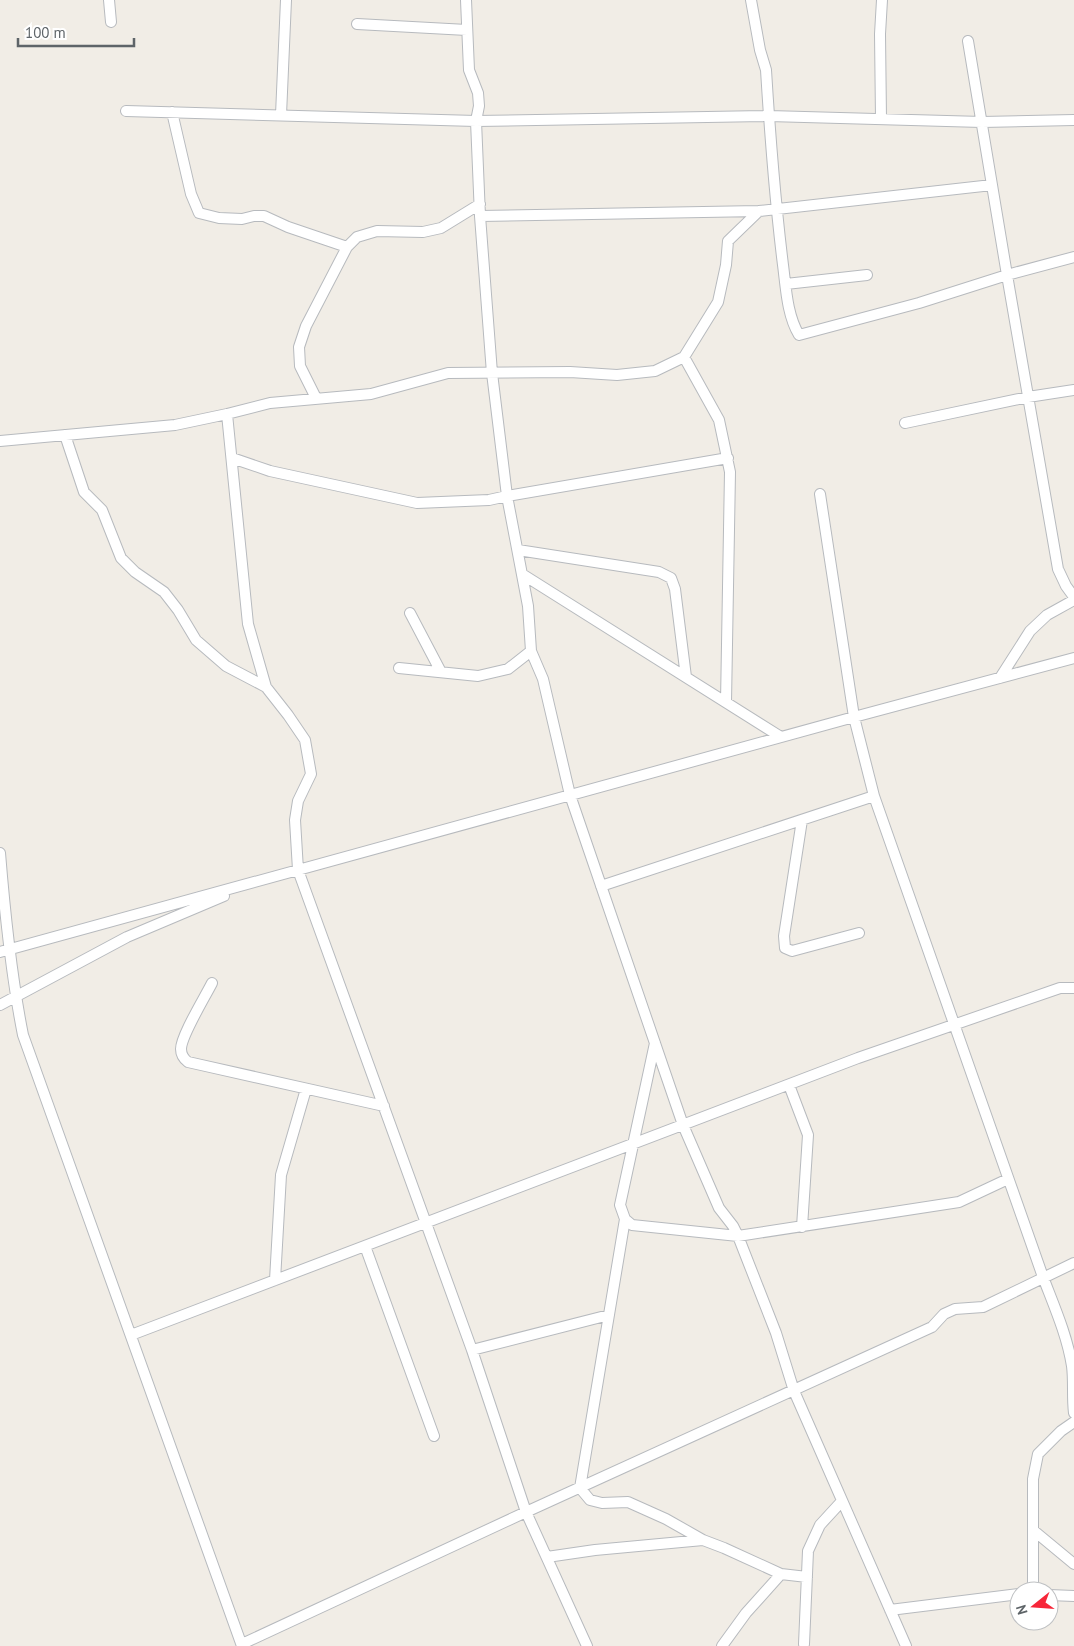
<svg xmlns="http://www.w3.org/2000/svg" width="1074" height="1646" viewBox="0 0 1074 1646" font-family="'PT Sans',sans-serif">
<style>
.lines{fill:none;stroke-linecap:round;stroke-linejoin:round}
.minor-casing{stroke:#b7babe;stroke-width:12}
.minor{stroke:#fff;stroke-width:10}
</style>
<rect width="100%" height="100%" fill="#f1ede6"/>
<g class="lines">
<!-- minor casing -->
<g class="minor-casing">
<path id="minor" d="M109 0 111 22
M466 0 469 70 478 93 479 106 476 121 480 216 492 373 507 496 528 606 531 651 543 679 570 795 683 1125 719 1208 733 1226 738 1236 776 1333 794 1391 906 1646
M751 0 760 50 766 70C770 135 775 200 783 265 786 288 787 315 799 335L919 303 1007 275 1074 257
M357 24 467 30
M968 41 1007 275 1058 569 1066 586 1074 597
M126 111 476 121 769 116 982 122 1074 120
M172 112 191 194 199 213 219 218 242 219 254 216H264L288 227 347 247
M281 115 286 0
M881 119 880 34 882 0
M480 216 759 211
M786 284 867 275
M684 357 719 420 730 472 726 702
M316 398 300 366 299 347 306 326 347 247 357 237 377 231 423 232 441 228 480 204
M227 414 248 624 266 687 288 715 305 740 311 774 298 801 295 820 298 870 472 1350 526 1512 587 1646
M905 423 1028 397 1074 390
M65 435 84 492 102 510 121 558 135 572 164 592 178 610 196 640 226 666 266 687
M0 441 175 425 227 414 270 403 371 394 448 373 570 372 617 375 655 371 684 357 718 302 726 265 728 241 759 211 992 185
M232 458 270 471 417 503 489 500 507 496 728 458
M820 494 854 717 874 796 1043 1277C1054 1306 1067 1335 1072 1366 1074 1382 1072 1397 1074 1413
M518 550 659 572 671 578 675 589 686 677
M522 574 781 737
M410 613 441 672
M399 668 478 676 508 669 531 651
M1000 678 1030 631 1047 615 1074 600
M802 820 784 936 785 948 792 951 859 933
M0 853C5 915 11 975 23 1035L242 1646
M601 886 874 796
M0 952 854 717 1074 658
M212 983C205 997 181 1036 181 1049 181 1055 184 1059 188 1062L384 1106
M0 1005 127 937 224 896
M655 1043 620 1205 625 1219 632 1225 738 1236 959 1202 1008 1179
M789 1085 808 1135 802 1227
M625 1219 580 1488 590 1500 602 1503 628 1502 666 1519 703 1540
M365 1246 434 1436
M275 1280 281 1175 306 1089
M131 1335 858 1058 1060 988H1074
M472 1350 609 1315
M1033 1530 1074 1564
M547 1557 595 1550 703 1540 724 1548 781 1574 807 1577
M1033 1591V1479L1038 1454 1061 1431 1074 1422
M1049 1595 1074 1596
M890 1610 1019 1594
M242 1644 526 1512 932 1327 944 1314 955 1309 983 1307 1074 1263
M804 1644 808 1551 820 1525 842 1501
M722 1646 746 1613 781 1574"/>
</g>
<!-- minor -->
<use href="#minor" class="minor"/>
</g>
<!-- north arrow -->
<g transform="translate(1034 1606) rotate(253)"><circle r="24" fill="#ffffff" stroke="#bfc1c3"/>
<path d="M0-4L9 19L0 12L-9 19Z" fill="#f72639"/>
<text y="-8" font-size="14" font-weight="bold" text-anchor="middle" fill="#5e6468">N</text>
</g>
<!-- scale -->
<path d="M18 38v8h116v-8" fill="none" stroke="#5e6468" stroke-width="2.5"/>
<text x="25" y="38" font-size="15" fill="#5e6468" stroke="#ffffff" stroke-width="4" paint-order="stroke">100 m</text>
</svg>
